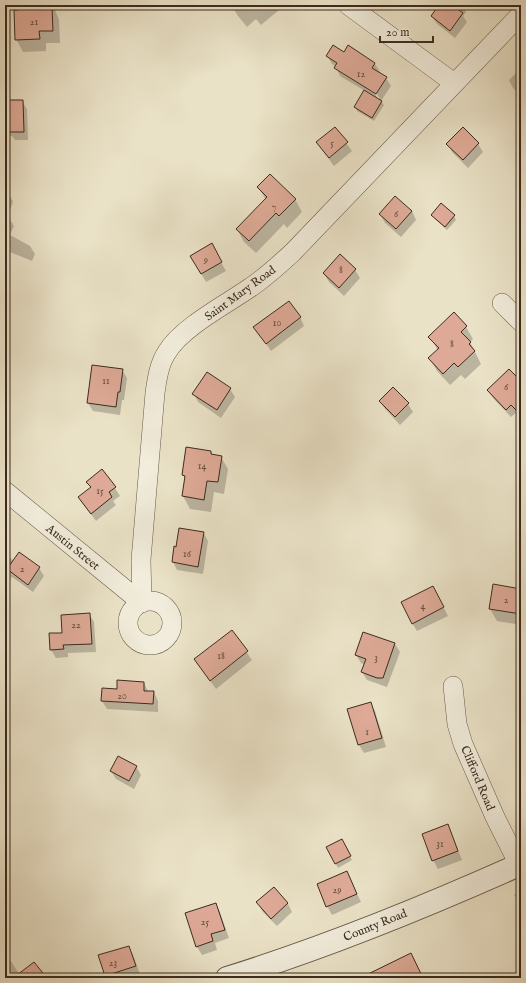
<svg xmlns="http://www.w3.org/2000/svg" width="526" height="983" viewBox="0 0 526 983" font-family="'IM FELL English',serif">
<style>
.shadow{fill:#0003;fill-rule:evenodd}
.building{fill:#deaa97;stroke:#3c2b1e}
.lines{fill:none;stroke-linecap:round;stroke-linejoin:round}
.minor-casing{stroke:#685948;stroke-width:20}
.tertiary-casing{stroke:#685948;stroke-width:24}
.minor{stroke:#f1ecdb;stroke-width:19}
.tertiary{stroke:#f1ecdb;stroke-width:22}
.labels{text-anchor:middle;stroke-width:4;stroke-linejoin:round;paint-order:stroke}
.number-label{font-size:10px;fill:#644b3c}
.street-label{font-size:12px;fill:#3c2b1e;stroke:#f1ecdb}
</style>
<rect width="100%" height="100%" fill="#eae2c7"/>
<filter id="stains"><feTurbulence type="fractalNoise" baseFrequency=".005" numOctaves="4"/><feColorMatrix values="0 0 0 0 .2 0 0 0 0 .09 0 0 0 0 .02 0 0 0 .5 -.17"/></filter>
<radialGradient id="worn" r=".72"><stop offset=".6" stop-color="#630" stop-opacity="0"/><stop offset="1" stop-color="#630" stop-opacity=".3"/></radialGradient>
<!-- shadow -->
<path class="shadow" d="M19 5H53L59 20 60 43H46V51L23 52 16 39Z
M236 5H276L279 10 261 25 256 19 247 27 238 16 233 8Z
M439 5H462L466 12 463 16 467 22 455 38 437 24 432 16 437 9V8Z
M348 47 375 64 380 72 379 73 386 78 391 86 381 101 384 105 374 121 357 111 355 107 365 91 340 76 336 67 332 64 327 56 345 53ZM374 89 380 99H378L373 90Z
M521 68V96L513 88 509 80Z
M5 101H22L27 109 28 140H15L12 136H5Z
M335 128 352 151 334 166 317 143Z
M463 129 478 144 483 152 468 168 452 152 448 144Z
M258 187 295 199 302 212 287 228 284 224 256 253 244 242 237 229 266 200Z
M5 192 9 194 13 202 7 217 9 218 14 226 10 235 30 246 35 254 32 261 5 250Z
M412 211 416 220 401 237 385 223 380 214Z
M432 215 454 216 456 220 447 230 435 219Z
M211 245 226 271 206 282 191 256Z
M355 270 360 278 344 296 329 282 324 274Z
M300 317 304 326 271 351 255 327Z
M466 327 473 339 470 342 481 364 465 379 461 375 450 385 437 371 430 359 438 351 430 337Z
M122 370 127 378 124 400H122L120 415 93 411 88 403Z
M521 383V417L517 412 511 417 493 398 488 390Z
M393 388 408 404 413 412 400 425 385 409 380 401Z
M230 389 235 397 221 418 198 402 194 394Z
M211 452 213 455 221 457 228 469 224 494 214 492 211 512 190 509 183 496 186 479 183 475Z
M88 482 115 488 120 496 113 501 116 505 96 521 79 498 91 488Z
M203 532 208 541 203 574 177 570 173 562Z
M5 554 14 561 19 554 39 568 44 576 33 592 12 577 10 580 5 576Z
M433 587 448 616 417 631 412 623Z
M521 590V625L497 621 490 609Z
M89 614 94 622 96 652 68 653V657L56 658 51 650 63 634Z
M232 631 252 660 216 689 195 660Z
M364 633 395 644 400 652 387 687 367 680 362 672 365 665 361 663 356 655Z
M144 683 148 691 154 692 158 701V712L107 709 102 701V689L117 690Z
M370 703 375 711 386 747 364 753 359 745 348 710Z
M136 766 141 775 134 789 116 779 111 771Z
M447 826 452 834 462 860 438 869 433 860Z
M341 840 352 860 338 868 327 848Z
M347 873 361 902 332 915 327 906Z
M274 888 288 904 292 912 277 926 262 911 258 903Z
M521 891V906L514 895Z
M216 904 220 912 229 938 215 943 217 950 202 955 197 947 187 914Z
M128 947 133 955 140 974 128 978H107L106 975Z
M11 961 19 974 46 978H5V964Z"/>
<!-- building -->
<path class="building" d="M18 5H49V7H52L53 31H39L40 39 15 40 14 10H18Z
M439 5H452L463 13 450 31 431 16Z
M333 45 344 52 348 45 375 63 372 68 387 77 376 94 334 68 337 63 326 56Z
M364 90 382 101 372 118 354 107Z
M5 100H23L24 132H9V128H5Z
M335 127 348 142 329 158 316 142Z
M463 127 479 143 463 160 446 144Z
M270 174 296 199 279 216 276 213 249 241 236 229 267 197 257 187Z
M395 196 412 211 396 229 379 214Z
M441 203 455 215 445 227 431 215Z
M212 243 222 262 201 274 190 256Z
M340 254 356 269 339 288 323 273Z
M289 301 301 317 266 344 253 327Z
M454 312 467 326 461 332 471 342 469 344 475 351 458 367 454 363 443 374 428 358 439 348 428 337Z
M92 365 123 369 120 392H118L116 407 87 403Z
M509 369 521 381V415L511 405 506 410 487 390Z
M207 372 231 388 217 410 192 394Z
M393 387 409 403 395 417 379 401Z
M186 447 211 451V454L222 456 218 482 207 481 204 500 182 496 185 476 182 475Z
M102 469 116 487 109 492 112 497 91 514 78 497 91 487 86 482Z
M179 528 204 532 198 567 172 562 174 546 176 547Z
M19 552 40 567 28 585 7 569Z
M493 584 521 589V614L489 609Z
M433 586 444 607 412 624 401 602Z
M90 613 92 644 63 645 64 649 50 650 49 633H62L61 615Z
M232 630 248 651 210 681 194 659Z
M363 632 395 643 383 678H377L361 672 366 659 355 655Z
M117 680 144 682V691H154L153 704 101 701 102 688 117 689Z
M371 702 382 738 358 745 347 709Z
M118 756 137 766 129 781 110 771Z
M448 824 458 851 432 861 422 834Z
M342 839 351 856 335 864 326 847Z
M347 871 357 894 326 907 317 884Z
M274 887 288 903 271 919 256 902Z
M216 903 225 930 211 934 213 941 196 947 185 913Z
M129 946 136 966 105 976 98 955Z
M411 953 423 978H360Z
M34 962 47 978H13Z"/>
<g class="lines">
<!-- minor casing -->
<g class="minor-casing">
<path id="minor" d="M348 5 454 83
M502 303 521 322
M5 491 142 603
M128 623a22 22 0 1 1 44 0a22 22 0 1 1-44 0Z
M142 603 141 560 155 393C157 379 159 364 167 352 182 327 227 304 251 287 266 277 280 264 293 252L521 14
M453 686 457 724 463 744 495 817 519 865"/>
</g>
<!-- tertiary casing -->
<g class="tertiary-casing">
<path id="tertiary" d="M227 978C327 947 425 907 521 864"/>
</g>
<!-- minor -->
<use href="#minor" class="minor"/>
<!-- tertiary -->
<use href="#tertiary" class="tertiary"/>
</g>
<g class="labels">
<!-- number labels -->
<g class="number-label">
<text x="34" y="25">21</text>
<text x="361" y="77">12</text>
<text x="332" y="146">5</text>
<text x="274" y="210">7</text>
<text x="396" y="217">6</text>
<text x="206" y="263">9</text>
<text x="341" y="273">8</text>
<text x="277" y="326">10</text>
<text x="452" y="347">8</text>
<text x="106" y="384">11</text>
<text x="506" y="390">6</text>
<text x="202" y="469">14</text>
<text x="100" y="494">15</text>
<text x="187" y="557">16</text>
<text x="22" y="572">2</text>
<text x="506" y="603">2</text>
<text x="423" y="609">4</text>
<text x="76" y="628">22</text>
<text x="221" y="659">18</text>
<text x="376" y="661">3</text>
<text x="122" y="699">20</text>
<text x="367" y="735">1</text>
<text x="440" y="847">31</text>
<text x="337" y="893">29</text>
<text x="205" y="925">25</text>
<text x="113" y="966">23</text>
</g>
<!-- street labels -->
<g class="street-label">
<text transform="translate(240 293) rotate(-36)" y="4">Saint Mary Road</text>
<text transform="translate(73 547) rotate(39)" y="4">Austin Street</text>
<text transform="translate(478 778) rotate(67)" y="4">Clifford Road</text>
<text transform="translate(375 925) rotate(-22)" y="4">County Road</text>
</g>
</g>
<!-- margin -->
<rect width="526" height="983" fill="none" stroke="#eae2c7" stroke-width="20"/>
<rect x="6" y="6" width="514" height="971" fill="none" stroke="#3c2b1e" stroke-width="2"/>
<rect x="10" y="10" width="506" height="963" fill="none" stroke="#3c2b1e"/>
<!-- scale -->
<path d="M380 36v6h53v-6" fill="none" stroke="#3c2b1e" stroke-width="2"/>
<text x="386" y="36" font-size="12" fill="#3c2b1e" stroke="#f1ecdb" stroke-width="3" paint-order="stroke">20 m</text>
<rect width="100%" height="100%" filter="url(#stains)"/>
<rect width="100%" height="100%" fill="url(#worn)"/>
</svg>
